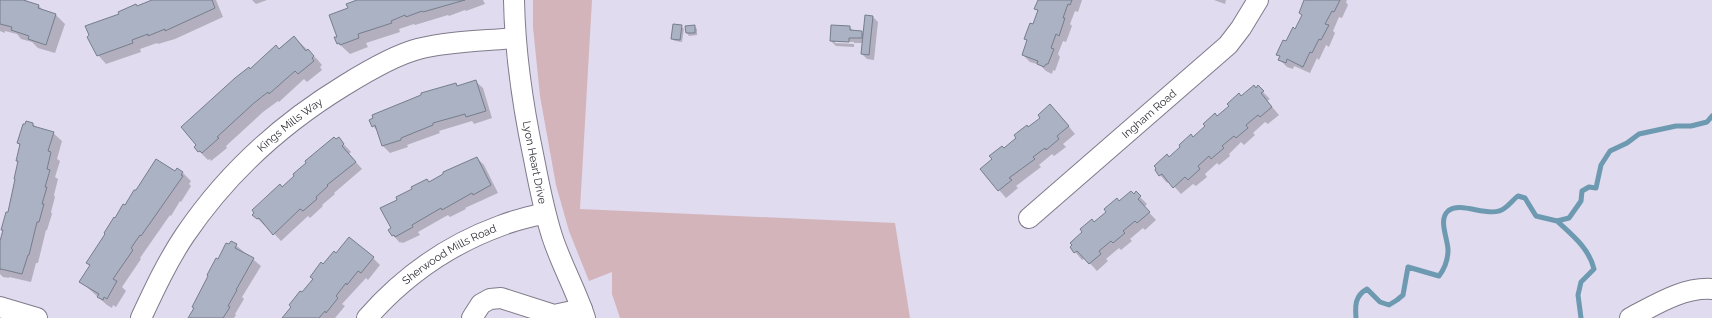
<svg xmlns="http://www.w3.org/2000/svg" width="1712" height="318" viewBox="0 0 1712 318" font-family="Raleway,sans-serif">
<style>
.green{fill:#d3b4ba}
.shadow{fill:#0003;fill-rule:evenodd}
.lines{fill:none;stroke-linecap:round;stroke-linejoin:round}
.stream{stroke:#6d9ab1;stroke-width:5}
.building{fill:#aab2c3;stroke:#767e8d}
.minor-casing{stroke:#807b8c;stroke-width:22}
.minor{stroke:#fff;stroke-width:20}
.labels{text-anchor:middle;stroke-width:3.5;stroke-linejoin:round;paint-order:stroke}
.street-label{font-size:11px;fill:#302e35;stroke:#e0dbee}
</style>
<rect width="100%" height="100%" fill="#e0dbee"/>
<!-- green -->
<path class="green" d="M533 0H592L580 209 895 223 910 318H620L612 294V272L589 281 569 231 556 185 540 96 533 27Z"/>
<!-- shadow -->
<path class="shadow" d="M0 0H25L39 6 44 11 56 15 65 24 55 53 38 48 32 42 21 39 17 34 5 31V33L0 31Z
M156 0H216L223 17 175 39 158 44 157 43 140 49 141 52 106 64 98 55 137 7Z
M252 0H267L256 4Z
M363 0H483L485 4 466 11 465 10 449 16 448 15 415 25 414 24 399 29 400 32 366 43 368 47 350 54 338 43V37L349 9Z
M1039 0H1082L1078 12 1075 11 1070 24 1072 26 1066 42 1063 41 1058 54 1060 57 1055 71 1053 70 1052 74 1046 71 1040 65 1030 62 1023 55 1027 41 1025 38 1034 26 1039 11 1036 8Z
M1214 0H1226L1225 4Z
M1306 0H1347L1346 2 1348 5 1342 18 1339 17 1333 31 1335 33 1329 47 1326 45 1319 60 1317 58 1310 73 1294 66 1293 69 1287 67 1280 60 1281 57 1278 54 1296 30 1303 16 1300 13Z
M866 16 873 17 878 22 874 60 867 59 862 54 863 43H854V47L836 46 831 41 849 27 854 31 862 32 864 34ZM835 41 854 42V44L835 43Z
M681 26 684 29 682 42 675 41 672 39Z
M694 26 697 29V35L689 36 687 33 686 27Z
M294 37 317 59 322 65 320 67 322 70 307 82 304 79 279 102 278 101 263 112 226 146 227 148 211 161 210 159 208 160 195 147 250 70Z
M475 81 483 88 492 118 474 124 472 121 439 131 440 133 407 145 408 147 390 153 383 146 378 132 373 126 371 120Z
M1258 87 1270 99 1267 101 1279 115 1268 124 1265 122 1253 133 1255 135 1244 145 1241 142 1229 154 1230 156 1219 165 1217 163 1205 174 1207 177 1196 186 1193 184 1181 194 1169 181 1167 183 1160 175 1156 170 1241 97Z
M1058 113 1075 134 1063 144 1066 147 1054 156 1052 154 1039 165 1041 167 1016 186 1018 188 1006 198 981 169 1004 149Z
M33 124 37 128 53 133 62 141 57 159 60 161 55 177 58 179 54 195 55 197 51 212 52 214 47 230H46L38 263H36L31 282 9 277V278L3 277 0 274V245L4 231 2 229 8 213 19 163 17 160 21 146 18 143Z
M339 139 351 152 349 154 362 169 334 193 335 194 322 205 323 206 310 218 308 216 281 241 266 225 265 226 254 215Z
M477 158 484 165 498 193 465 208 466 209 450 217 448 215 418 232 420 235 403 243 401 242 400 243 393 235 399 200 427 180 430 183Z
M182 172 191 181 189 184 191 186 181 202 180 201 171 216 170 215 140 258 141 259 122 287 126 291 116 307 113 305 112 308 107 305 81 282 90 266 87 263 125 206 175 173Z
M1136 193 1147 204 1144 207 1156 220 1145 230 1143 228 1130 239 1132 241 1121 250 1119 248 1106 259 1108 261 1097 271 1085 258 1082 260 1071 247 1094 223 1119 202Z
M232 242 261 266 242 297 244 299 235 314 236 315 234 318H189L209 276 218 260Z
M336 254 373 258 380 265 368 280 366 278 342 304 345 306 335 318H283L323 265Z"/>
<g class="lines">
<!-- stream -->
<path class="stream" d="M1557 221C1572 235 1589 248 1594 269L1581 282 1578 295 1581 318
M1356 318C1355 305 1355 296 1367 289L1380 302 1389 305 1397 300 1403 295 1408 267 1439 276C1445 268 1448 260 1448 250 1448 239 1438 220 1448 211 1460 201 1484 216 1499 211 1507 209 1512 200 1518 196L1525 198 1536 216 1557 221 1569 218 1581 201 1582 191 1589 187 1596 188 1601 165 1610 151 1627 143 1639 134 1676 126H1691L1707 122 1712 116"/>
</g>
<!-- building -->
<path class="building" d="M0 0H23L39 5 38 8 56 14 46 45 28 39 29 36 11 30 12 27 0 24Z
M152 0H212L215 8 165 31V29L148 36V34L132 40 133 43 97 56 87 37 89 35 85 26 119 14 118 12 136 4 137 6Z
M357 0H465L423 12 422 11 406 17 405 15 391 21 392 23 358 34 359 38 340 45 339 43 337 44 334 37H337L329 15 348 8 346 4Z
M1038 0H1072L1070 5 1068 4 1063 18H1065L1059 36 1056 34 1051 48 1054 49 1048 64H1046L1044 67 1037 64 1038 61 1022 55 1027 40 1024 39 1030 23 1033 24 1038 10 1034 9Z
M1304 0H1340L1334 12 1332 11 1325 24 1329 25 1321 40 1319 39 1312 53 1310 52 1303 67 1287 59 1286 63 1278 60 1280 56 1276 55 1283 40 1286 41 1293 27 1295 29 1302 15 1299 13Z
M865 15 873 16 869 55 861 54Z
M673 24 682 25 680 40 671 39Z
M695 25V33H686L685 26Z
M831 25 850 26V30L862 31V38H849V42L830 41Z
M294 36 306 51 308 49 314 56 312 58 314 61 298 74 295 71 269 94 268 92 254 103 217 137 219 138 202 153 200 151 198 152 194 147 196 145 181 127 235 78 249 67 250 69 276 45 279 49Z
M476 80 486 111 466 117 465 114 433 123V125L401 138V140L382 146 375 125 372 127 369 120 373 118 372 115 421 95V93L456 83 457 86Z
M1254 85 1256 88 1258 85 1264 91 1261 93 1272 107 1260 117 1258 115 1246 125 1248 128 1236 138 1234 136 1222 146 1224 148 1211 159 1209 156 1198 166 1200 169 1188 180 1185 177 1173 188 1162 174 1159 176 1155 170 1156 168 1154 166 1167 154 1169 157 1180 147 1179 145 1191 134 1193 137 1205 126 1203 124 1215 113 1217 116 1229 106 1227 104 1239 93 1241 96Z
M1050 104 1069 126 1057 136 1059 139 1046 150 1045 148 1033 157 1035 159 1009 178 1012 180 998 191 980 169 992 159 989 156 1002 146 1004 148 1016 138 1014 135 1027 125 1028 127 1040 118 1038 115Z
M26 121 33 123V126L54 132 48 151 51 152 47 169 50 170 45 187H47L42 204H44L39 222H37L29 255H28L22 274 1 269 0 270V241L3 230H1L6 212H8L15 179H14L18 161H16L20 144 17 143 23 124H25Z
M334 137 336 139 339 137 344 144 342 146 356 162 327 185 328 186 316 197 317 199 303 211 300 209 273 235 259 218 257 219 252 215 254 213 252 210 280 184 282 187 294 176 293 174 306 163 305 161Z
M477 157 491 185 473 195 472 193 442 210 441 208 412 225 413 227 395 237 394 235 392 236 388 230 391 228 380 208 397 200 396 197 412 189 411 187 427 179 429 182 443 174V172Z
M156 159 175 171 177 168 183 172 181 175 183 176 141 236 140 235 131 248 133 250 113 279 117 281 107 299 104 297 103 300 97 297 99 294 79 282 90 265 86 263 105 234 104 233 114 217 115 218 123 204 125 205 134 190H136Z
M1131 191 1134 194 1136 191 1141 196 1138 199 1150 212 1137 223 1135 221 1123 231 1125 233 1113 243 1111 241 1099 251 1101 254 1089 264 1077 251 1074 253 1070 247 1072 245 1070 243 1082 232 1080 229 1092 219 1094 222 1106 212 1104 209 1117 198 1119 201Z
M349 237 374 257 361 273 358 271 347 285 346 283 336 296 338 298 326 313 325 311 319 318H282L291 307 289 305 300 291 302 292 313 279 310 277 321 262 323 264 334 251 336 253Z
M231 241 237 244 235 248 254 258 236 290H237L228 306 230 307 223 318H188L194 308 192 307 208 276 207 275 216 258 218 259 226 243 229 244Z"/>
<g class="lines">
<!-- minor casing -->
<g class="minor-casing">
<g id="minor">
<path id="s1" d="M514 0C515 54 523 107 534 159 539 185 544 211 552 236 561 264 576 290 585 318"/>
<path id="s2" d="M1029 218 1228 45 1241 28 1258 0"/>
<path d="M0 307 37 318"/>
<path id="s3" d="M141 318C154 290 168 260 185 235 227 173 281 124 345 85 366 72 395 55 418 49 449 41 483 41 515 38"/>
<path id="s4" d="M367 318C403 277 448 245 500 226 514 220 530 217 545 213"/>
<path d="M472 318 481 304 490 299 501 298 554 315 582 309"/>
<path d="M1630 318C1655 305 1683 287 1712 289"/>
</g>
</g>
<!-- minor -->
<use href="#minor" class="minor"/>
</g>
<g class="labels">
<!-- street labels -->
<g class="street-label">
<text dy="4" stroke="none"><textPath href="#s2" startOffset="159">Ingham Road</textPath></text>
<text dy="4" stroke="none"><textPath href="#s3" startOffset="247">Kings Mills Way</textPath></text>
<text dy="4" stroke="none"><textPath href="#s1" startOffset="164">Lyon Heart Drive</textPath></text>
<text dy="4" stroke="none"><textPath href="#s4" startOffset="105">Sherwood Mills Road</textPath></text>
</g>
</g>
</svg>
